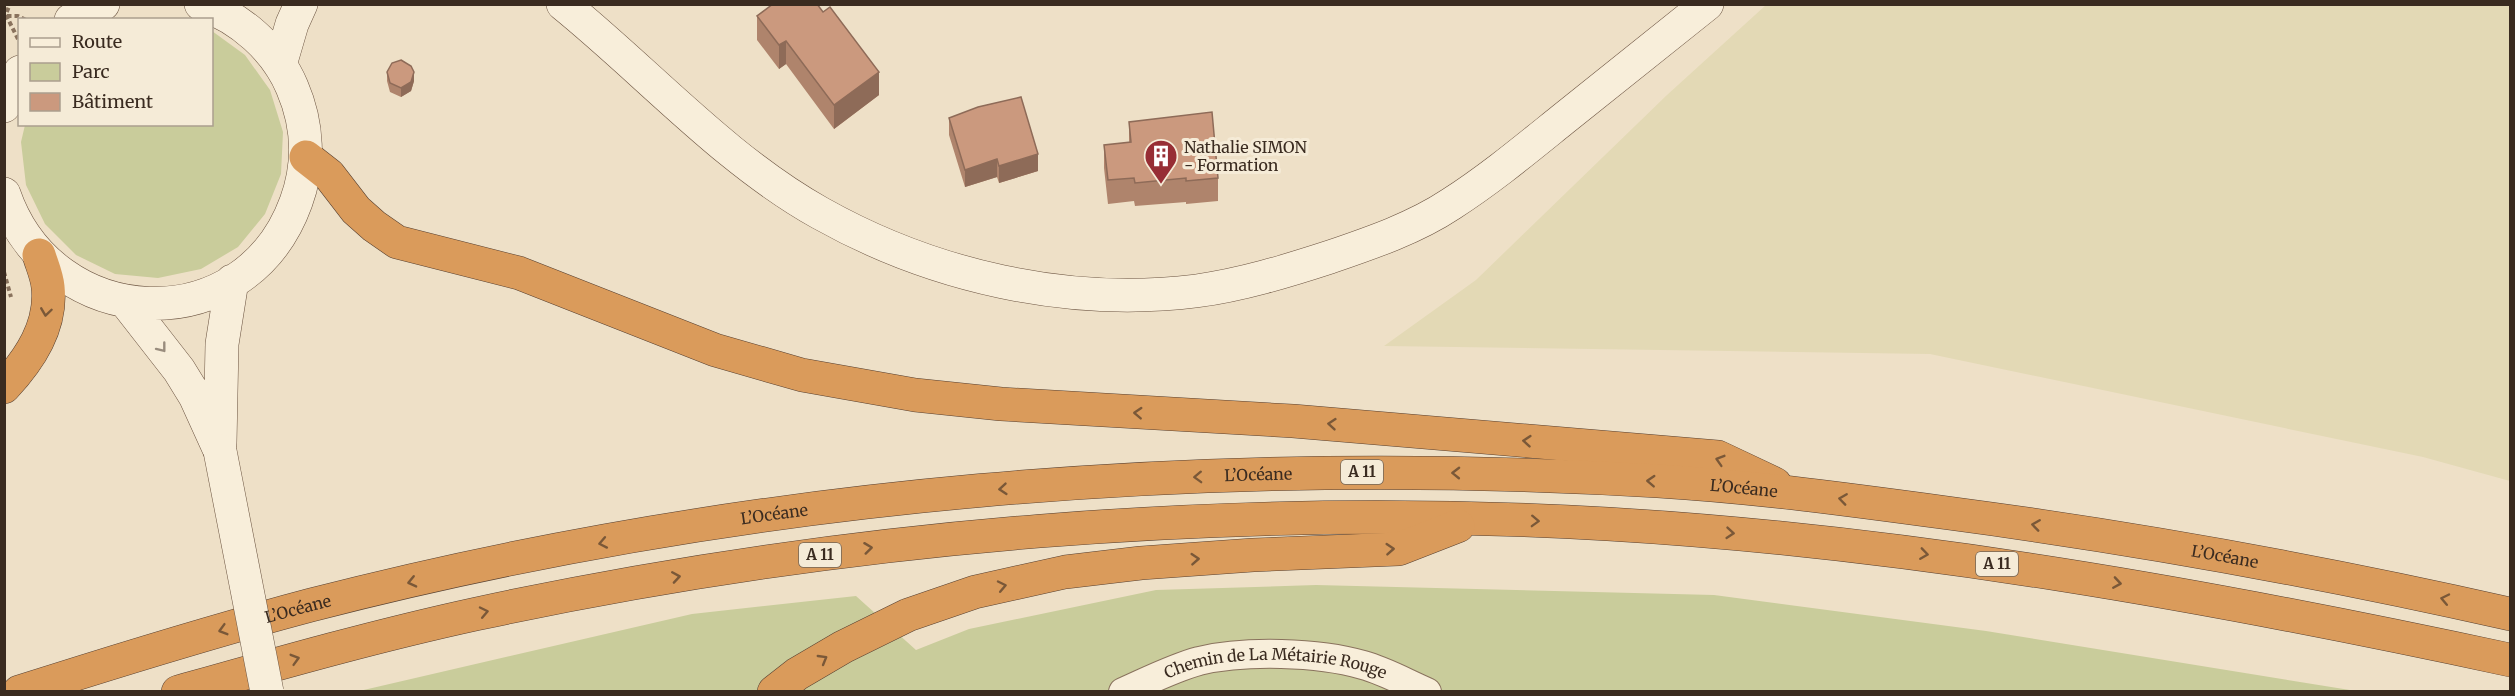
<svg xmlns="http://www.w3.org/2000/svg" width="2515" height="696" viewBox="0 0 2515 696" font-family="Merriweather,serif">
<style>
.farmland{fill:#e3d9b5}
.green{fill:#c9cc9b}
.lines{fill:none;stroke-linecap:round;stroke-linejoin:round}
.street-casing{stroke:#89725d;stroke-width:30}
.secondary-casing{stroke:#6b5340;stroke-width:34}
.highway-casing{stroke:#574031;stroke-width:34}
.path{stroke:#89725d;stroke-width:4;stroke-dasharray:4.5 3;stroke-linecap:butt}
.street{stroke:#f8eeda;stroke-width:28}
.secondary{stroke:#f8eeda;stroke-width:33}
.highway{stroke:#da9b5b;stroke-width:33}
.secondary-bridge-casing{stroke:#6b5340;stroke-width:34;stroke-linecap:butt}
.secondary-bridge{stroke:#f8eeda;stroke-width:33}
.wall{fill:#af846c}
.shaded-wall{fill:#8e6b58}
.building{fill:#cb997e;stroke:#8e6b58;stroke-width:1.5}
.oneway{stroke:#7a5838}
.oneway2{stroke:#998c7d}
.labels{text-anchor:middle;stroke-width:6;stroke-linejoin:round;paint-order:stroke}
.shield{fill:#f5ebd7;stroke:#726557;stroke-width:1.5}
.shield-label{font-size:15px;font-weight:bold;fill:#3a2b20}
.poi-label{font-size:16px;fill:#3a2b20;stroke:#f5ebd7;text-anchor:start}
.street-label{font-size:16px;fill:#3a2b20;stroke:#f5ebd7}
</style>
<rect width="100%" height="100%" fill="#eee0c7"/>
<!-- farmland -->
<path class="farmland" d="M1766 5H2510V481L2423 457 1930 354 1384 346 1476 280 1667 95Z"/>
<!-- green -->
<path class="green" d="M212 31 245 55 270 90 283 132 281 174 265 214 238 247 201 269 158 278 115 274 76 255 45 224 26 185 21 142 25 125 212 124Z
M1316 585 1714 595 1986 631 2356 691 355 692 692 614 856 596 916 650 969 629 1156 590Z"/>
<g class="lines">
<!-- street casing -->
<g class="street-casing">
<g id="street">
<path id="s1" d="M1123 692C1148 681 1173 668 1199 661 1245 650 1318 652 1363 665 1385 671 1406 683 1427 692"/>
</g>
</g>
<!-- secondary casing -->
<g class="secondary-casing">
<path id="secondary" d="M563 4C647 72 725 160 820 213 932 276 1067 307 1196 291 1241 285 1287 271 1330 257 1371 243 1415 228 1451 204 1490 179 1526 149 1562 120 1610 82 1658 43 1707 4
M71 20 103 4
M280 65 292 24 301 4
M4 106 20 72
M4 194C52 334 245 343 296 202 310 164 308 124 292 87 276 49 241 18 201 4
M126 302 179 370 195 396 220 451
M220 443 222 344 232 281"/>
</g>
<!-- highway casing -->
<g class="highway-casing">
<g id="highway">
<path d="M306 157 329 175 356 210 374 226 397 242 519 273 715 350 802 375 915 395 1001 404 1293 421 1718 457 1775 484"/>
<path d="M4 387C30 359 52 326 48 287 47 276 42 265 39 255"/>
<path id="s2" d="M19 692C116 661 213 631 311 605 749 492 1207 454 1658 481 1756 487 1852 500 1948 513 2137 538 2324 572 2510 614"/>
<path d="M178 692C277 664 375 636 476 614 842 535 1234 502 1608 524 1913 542 2212 596 2510 660"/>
<path d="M774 692 797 674 843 647 908 615 975 592 1065 572 1141 563 1253 555 1399 549 1458 526"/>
</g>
</g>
<!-- path -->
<path class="path" d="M6 15 18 39
M7 16H18L26 20
M4 19 10 4
M4 272 11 297"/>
<!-- street -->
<use href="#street" class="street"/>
<!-- secondary -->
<use href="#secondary" class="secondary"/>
<!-- highway -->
<use href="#highway" class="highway"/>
<!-- secondary-bridge casing -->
<g class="secondary-bridge-casing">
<path id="secondary-bridge" d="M220 451 267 692"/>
</g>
<!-- secondary-bridge -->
<use href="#secondary-bridge" class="secondary-bridge"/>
</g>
<!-- wall -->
<path class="wall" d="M757 16 879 95 834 129 786 64 779 69 757 40Z
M387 72 414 81 411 91 401 97 390 92 387 81Z
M949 118 1038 171 999 183 997 177 965 187 949 135Z
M1129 122 1218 178V201L1186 204V202L1135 206 1134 201 1108 204 1104 168V145L1129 143Z"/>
<!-- shaded-wall -->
<path class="shaded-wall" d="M786 41V64L779 69V45Z
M414 72V81L411 91 401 97V88Z
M879 72V95L834 129V105Z
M1038 154V171L999 183V166Z
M997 159V177L965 187V170Z"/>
<!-- building -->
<path class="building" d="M773 4H817L823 12 830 7 879 72 834 105 786 41 779 45 757 16Z
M401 60 411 66 414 72 411 82 401 88 390 83 387 72 392 63Z
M1021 97 1038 154 999 166 997 159 965 170 949 118 978 107Z
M1212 112 1218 178 1186 181V178L1135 183 1134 178 1108 180 1104 145 1131 142 1129 122Z"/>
<!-- one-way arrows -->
<defs><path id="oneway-chevron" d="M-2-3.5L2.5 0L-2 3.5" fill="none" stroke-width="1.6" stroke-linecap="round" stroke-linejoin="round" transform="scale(1.5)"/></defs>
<g class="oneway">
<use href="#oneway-chevron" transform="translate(46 312) rotate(98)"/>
<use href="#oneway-chevron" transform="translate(1138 413) rotate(-177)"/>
<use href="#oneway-chevron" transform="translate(1332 424) rotate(-175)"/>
<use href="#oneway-chevron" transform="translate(1527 441) rotate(-175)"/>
<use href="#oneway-chevron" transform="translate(1720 460) rotate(-163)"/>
<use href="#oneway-chevron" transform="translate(1456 473) rotate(-179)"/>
<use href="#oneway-chevron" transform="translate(1198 477) rotate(178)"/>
<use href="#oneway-chevron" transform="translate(1651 481) rotate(-177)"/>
<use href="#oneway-chevron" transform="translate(1003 489) rotate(175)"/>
<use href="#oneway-chevron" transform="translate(1843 499) rotate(-172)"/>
<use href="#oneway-chevron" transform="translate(1535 521) rotate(2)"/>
<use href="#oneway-chevron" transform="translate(2036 525) rotate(-172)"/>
<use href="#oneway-chevron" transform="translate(1730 533) rotate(5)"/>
<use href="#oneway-chevron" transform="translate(603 543) rotate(169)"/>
<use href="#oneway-chevron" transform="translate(868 548) rotate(-7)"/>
<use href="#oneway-chevron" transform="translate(1390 549) rotate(-4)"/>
<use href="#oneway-chevron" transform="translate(1924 554) rotate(8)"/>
<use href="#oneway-chevron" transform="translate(1195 559) rotate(-4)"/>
<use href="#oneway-chevron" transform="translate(676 577) rotate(-9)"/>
<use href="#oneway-chevron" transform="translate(412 582) rotate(167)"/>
<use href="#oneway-chevron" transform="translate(2117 583) rotate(9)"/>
<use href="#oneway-chevron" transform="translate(1002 586) rotate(-12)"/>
<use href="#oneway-chevron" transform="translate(2445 599) rotate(-168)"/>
<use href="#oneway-chevron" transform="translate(484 612) rotate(-12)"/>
<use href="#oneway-chevron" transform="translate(223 630) rotate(164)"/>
<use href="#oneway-chevron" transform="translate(295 659) rotate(-16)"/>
<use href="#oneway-chevron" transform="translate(823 659) rotate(-30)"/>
</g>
<use class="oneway2" href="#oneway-chevron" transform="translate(162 348) rotate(52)"/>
<!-- icons -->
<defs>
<g id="building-pin" transform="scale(1.725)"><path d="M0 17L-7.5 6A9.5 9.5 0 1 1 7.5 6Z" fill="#972e35" stroke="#f5ebd7"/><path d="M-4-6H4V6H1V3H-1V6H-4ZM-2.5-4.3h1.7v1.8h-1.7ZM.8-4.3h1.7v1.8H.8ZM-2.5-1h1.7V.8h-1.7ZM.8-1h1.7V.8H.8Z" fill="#fff"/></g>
</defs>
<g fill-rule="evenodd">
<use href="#building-pin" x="1161" y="156"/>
</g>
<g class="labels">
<!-- shield labels -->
<g class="shield">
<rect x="1341" y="460" width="42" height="24" rx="4.5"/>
<rect x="799" y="543" width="42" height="24" rx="4.5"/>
<rect x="1976" y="552" width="42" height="24" rx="4.5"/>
</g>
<g class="shield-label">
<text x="1362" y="477">A 11</text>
<text x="820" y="560">A 11</text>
<text x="1997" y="569">A 11</text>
</g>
<!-- poi labels -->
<g class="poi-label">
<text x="1184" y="153">Nathalie SIMON<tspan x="1184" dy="18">- Formation</tspan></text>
</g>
<!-- street labels -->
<g class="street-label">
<text dy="6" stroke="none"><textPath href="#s2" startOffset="1263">L’Océane</textPath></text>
<text dy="6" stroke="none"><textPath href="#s2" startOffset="1749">L’Océane</textPath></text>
<text dy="6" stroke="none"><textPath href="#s2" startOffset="777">L’Océane</textPath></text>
<text dy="6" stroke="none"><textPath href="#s2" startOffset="2235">L’Océane</textPath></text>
<text dy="6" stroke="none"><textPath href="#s2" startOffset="291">L’Océane</textPath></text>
<text dy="6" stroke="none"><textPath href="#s1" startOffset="159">Chemin de La Métairie Rouge</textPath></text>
</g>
</g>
<!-- border -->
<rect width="2515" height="696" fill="none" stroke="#3a2b20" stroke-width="12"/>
<!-- legend -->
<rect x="18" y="18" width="195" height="108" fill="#f5ebd7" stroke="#aa9e8e" stroke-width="1.5"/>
<rect x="30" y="38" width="30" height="9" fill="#f8eeda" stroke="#aa9e8e" stroke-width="1.5"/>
<text x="72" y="48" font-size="18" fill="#3a2b20">Route</text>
<rect x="30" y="63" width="30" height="18" fill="#c9cc9b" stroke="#aa9e8e" stroke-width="1.5"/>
<text x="72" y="78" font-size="18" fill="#3a2b20">Parc</text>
<rect x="30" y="93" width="30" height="18" fill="#cb997e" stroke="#aa9e8e" stroke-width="1.5"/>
<text x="72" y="108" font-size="18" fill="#3a2b20">Bâtiment</text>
</svg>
